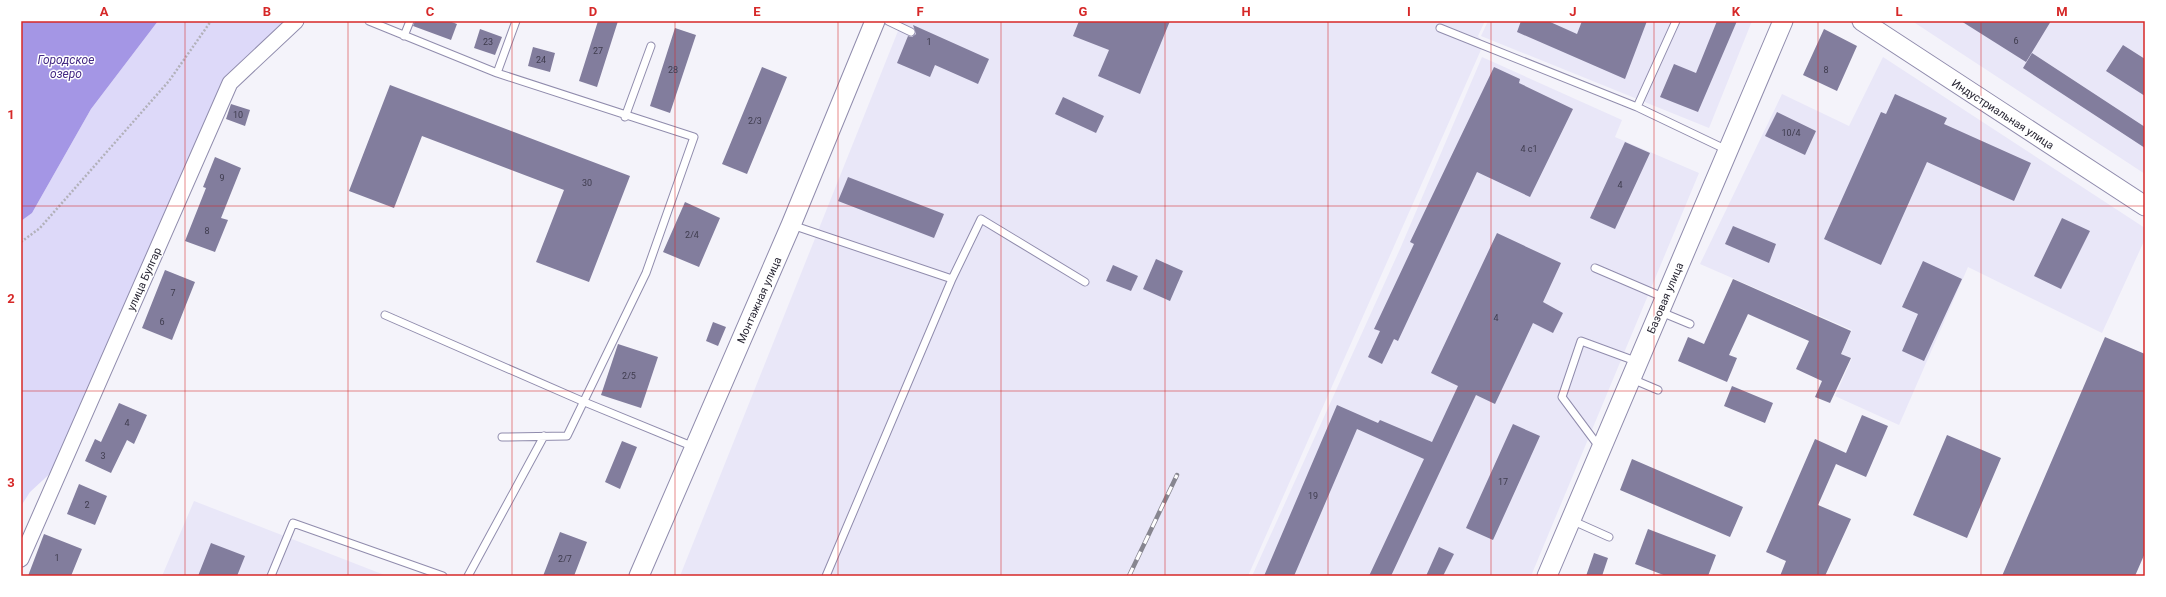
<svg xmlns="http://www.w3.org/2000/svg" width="2166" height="597" viewBox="0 0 2166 597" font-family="Roboto,sans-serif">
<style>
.built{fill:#e9e7f8}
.green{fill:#ddd9f9}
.water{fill:#a496e5}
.building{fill:#827d9d}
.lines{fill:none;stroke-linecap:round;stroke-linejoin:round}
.service-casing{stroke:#908cad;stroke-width:9}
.minor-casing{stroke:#908cad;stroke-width:17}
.tertiary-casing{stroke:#908cad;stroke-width:21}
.path{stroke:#b2b1ba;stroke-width:2.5;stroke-dasharray:2 2;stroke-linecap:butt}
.service{stroke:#fff;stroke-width:7}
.minor{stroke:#fff;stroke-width:15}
.tertiary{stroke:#fff;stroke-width:19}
.rail-casing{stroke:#878690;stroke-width:4.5}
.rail{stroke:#fff;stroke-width:3;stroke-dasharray:9;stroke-linecap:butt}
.grid{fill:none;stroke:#d62828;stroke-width:1;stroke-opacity:0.55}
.labels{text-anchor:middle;stroke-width:3;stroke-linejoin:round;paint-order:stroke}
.number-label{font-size:9px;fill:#3f3c4e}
.street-label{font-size:11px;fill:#292734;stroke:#fff}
.water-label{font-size:12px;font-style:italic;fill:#452a85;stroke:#fff}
.neatline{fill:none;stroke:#d62828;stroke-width:1.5}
.grid-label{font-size:13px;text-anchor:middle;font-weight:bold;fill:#d62828}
</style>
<rect width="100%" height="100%" fill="#f4f3fa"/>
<!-- built -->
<path class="built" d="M902 21H1485L1478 36 1484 43 1248 576H680Z
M1488 21H1752L1709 128 1481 36Z
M1912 21H2145V174Z
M1482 57 1622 120 1615 137 1699 173 1531 576H1252L1400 249Z
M1883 57 2145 228V239L2102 333 1968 267 1899 425 1835 396 1852 358 1841 354 1852 330 1700 264 1782 94 1849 126Z
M194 501 387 576H162Z"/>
<!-- green -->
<path class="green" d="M158 21H284L228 74 56 468 30 492 21 506V221L32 213 91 109Z"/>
<!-- water -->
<path class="water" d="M21 21H158L91 109 32 213 21 221Z"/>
<!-- building -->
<path class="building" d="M415 21H449L457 24 451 40 413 26Z
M598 21H618L597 87 579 81Z
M1079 21H1170L1140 94 1098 76 1109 50 1073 36Z
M1521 21H1548L1577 34 1582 21H1647L1625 79 1517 32Z
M1717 21H1737L1698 112 1660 97 1674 64 1696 73Z
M1961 21H2051L2026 62Z
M913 25 989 59 978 84 935 65 930 77 897 63 908 36 912 37 916 34Z
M675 28 696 35 670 113 650 106Z
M480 29 502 37 495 55 474 48Z
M1824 29 1857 46 1837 91 1803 75Z
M2123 45 2145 59V96L2106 71Z
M533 47 555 53 550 72 528 66Z
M2032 53 2145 127V148L2023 68Z
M762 67 787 77 747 174 722 164Z
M1494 67 1520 79 1519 83 1573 109 1530 197 1477 172 1398 341 1394 339 1382 364 1368 357 1380 331 1374 329 1414 244 1410 242Z
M390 85 630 176 589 282 536 262 564 190 422 136 394 208 349 191Z
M1895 94 1947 118 1944 124 2031 163 2014 201 1927 162 1881 265 1824 239 1881 112 1886 114Z
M1063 97 1104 116 1096 133 1055 114Z
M231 104 250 110 245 126 226 119Z
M1777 112 1816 131 1805 155 1765 136Z
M1625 142 1650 153 1615 229 1590 218Z
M215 157 241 168 221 218 228 220 215 252 185 241 206 188 203 187Z
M848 177 944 214 934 238 838 201Z
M685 202 720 218 699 267 663 252Z
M2062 218 2090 231 2061 289 2034 276Z
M1733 226 1776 244 1769 263 1725 244Z
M1497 233 1561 263 1543 302 1563 313 1553 333 1533 323 1495 404 1476 395 1391 576H1369L1424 459 1357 429 1294 576H1264L1337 405 1378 423 1380 420 1432 442 1458 386 1431 373Z
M1156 259 1183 271 1170 301 1143 289Z
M1923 261 1962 279 1924 361 1902 351 1918 314 1902 307Z
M1113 265 1138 276 1131 291 1106 281Z
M165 270 195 282 172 340 142 328Z
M1733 279 1851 331 1841 354 1851 358 1830 403 1815 397 1822 381 1796 369 1809 341 1748 314 1729 355 1737 358 1727 382 1678 361 1688 337 1704 344Z
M713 322 726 327 718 346 706 341Z
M2105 337 2145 354V553L2135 576H2002Z
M618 344 658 357 641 408 601 395Z
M1732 386 1773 403 1765 423 1724 406Z
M119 403 147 415 134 444 127 440 111 473 85 461 95 439 101 442Z
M1862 415 1888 426 1866 477 1836 464 1818 505 1851 519 1825 576H1780L1786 561 1766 552 1815 439 1846 453Z
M1513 424 1540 436 1493 540 1466 528Z
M1947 435 2001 458 1967 538 1913 515Z
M622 441 637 447 620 489 605 482Z
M1632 459 1743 507 1730 537 1620 490Z
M79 484 107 496 95 525 67 514Z
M1648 529 1716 555 1708 576H1666L1635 564Z
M560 532 587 542 574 576H543Z
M44 534 82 549 71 576H28Z
M211 543 245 556 237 576H198Z
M1439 547 1454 554 1443 576H1426Z
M1594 553 1608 558 1602 576H1586Z"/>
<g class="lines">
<!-- service casing -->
<g class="service-casing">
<path id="service" d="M369 21 497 73 694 137 646 273 567 436 502 437
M888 21 911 32
M1440 28 1637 107 1727 150
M404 36 410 21
M497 73 516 21
M1637 107 1676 21
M625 117 651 46
M792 225 952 279 826 576
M1595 268 1665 298
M952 279 981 219 1085 282
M1661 312 1690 324
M385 315 582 401 694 447
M1632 379 1658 390
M1600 448 1562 397 1581 341 1638 362
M1571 520 1609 537
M271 576 293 523 443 576
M468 576 544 436"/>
</g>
<!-- minor casing -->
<g class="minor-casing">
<path id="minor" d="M21 559 230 83 296 21"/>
</g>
<!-- tertiary casing -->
<g class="tertiary-casing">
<path id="tertiary" d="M1862 21 2145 206
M639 576 791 225 875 21
M1547 576 1783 21"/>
</g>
<!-- path -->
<path class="path" d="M21 242 40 228 169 81 211 21"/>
<!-- service -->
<use href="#service" class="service"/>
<!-- minor -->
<use href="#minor" class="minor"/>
<!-- tertiary -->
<use href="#tertiary" class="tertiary"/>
<!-- rail casing -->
<g class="rail-casing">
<path id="rail" d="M1129 576 1177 475"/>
</g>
<!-- rail -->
<use href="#rail" class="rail"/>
</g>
<!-- grid -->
<path class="grid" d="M185 21V576M348 21V576M512 21V576M675 21V576M838 21V576M1001 21V576M1165 21V576M1328 21V576M1491 21V576M1654 21V576M1818 21V576M1981 21V576M21 206H2145M21 391H2145"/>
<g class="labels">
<!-- number labels -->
<g class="number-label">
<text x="2016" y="44">6</text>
<text x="488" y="45">23</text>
<text x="929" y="45">1</text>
<text x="598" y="54">27</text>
<text x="541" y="63">24</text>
<text x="673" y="73">28</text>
<text x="1826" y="73">8</text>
<text x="238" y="118">10</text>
<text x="755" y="124">2/3</text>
<text x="1791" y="136">10/4</text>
<text x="1529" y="152">4 с1</text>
<text x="222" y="181">9</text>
<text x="587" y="186">30</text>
<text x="1620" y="188">4</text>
<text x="207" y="234">8</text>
<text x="692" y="238">2/4</text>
<text x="173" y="296">7</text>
<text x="1496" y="321">4</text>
<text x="162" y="325">6</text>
<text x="629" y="379">2/5</text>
<text x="127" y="426">4</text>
<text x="103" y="459">3</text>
<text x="1503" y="485">17</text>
<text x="1313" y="499">19</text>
<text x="87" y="508">2</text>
<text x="57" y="561">1</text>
<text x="565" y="562">2/7</text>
</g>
<!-- street labels -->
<g class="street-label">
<text transform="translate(2003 114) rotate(33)" y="4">Индустриальная улица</text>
<text transform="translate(144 279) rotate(-66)" y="4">улица Булгар</text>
<text transform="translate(1665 298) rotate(-67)" y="4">Базовая улица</text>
<text transform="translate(759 300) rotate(-66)" y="4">Монтажная улица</text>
</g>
<!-- water labels -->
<g class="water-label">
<text x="66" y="64">Городское<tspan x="66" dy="14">озеро</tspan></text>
</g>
</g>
<!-- border -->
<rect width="2166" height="597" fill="none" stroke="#ffffff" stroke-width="44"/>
<rect x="22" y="22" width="2122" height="553" class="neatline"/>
<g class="grid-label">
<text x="104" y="16">A</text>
<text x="267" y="16">B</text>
<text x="430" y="16">C</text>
<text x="593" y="16">D</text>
<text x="757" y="16">E</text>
<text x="920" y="16">F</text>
<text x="1083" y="16">G</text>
<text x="1246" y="16">H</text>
<text x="1409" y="16">I</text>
<text x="1573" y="16">J</text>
<text x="1736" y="16">K</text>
<text x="1899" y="16">L</text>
<text x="2062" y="16">M</text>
<text x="11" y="119">1</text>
<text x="11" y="303">2</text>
<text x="11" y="487">3</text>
</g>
</svg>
